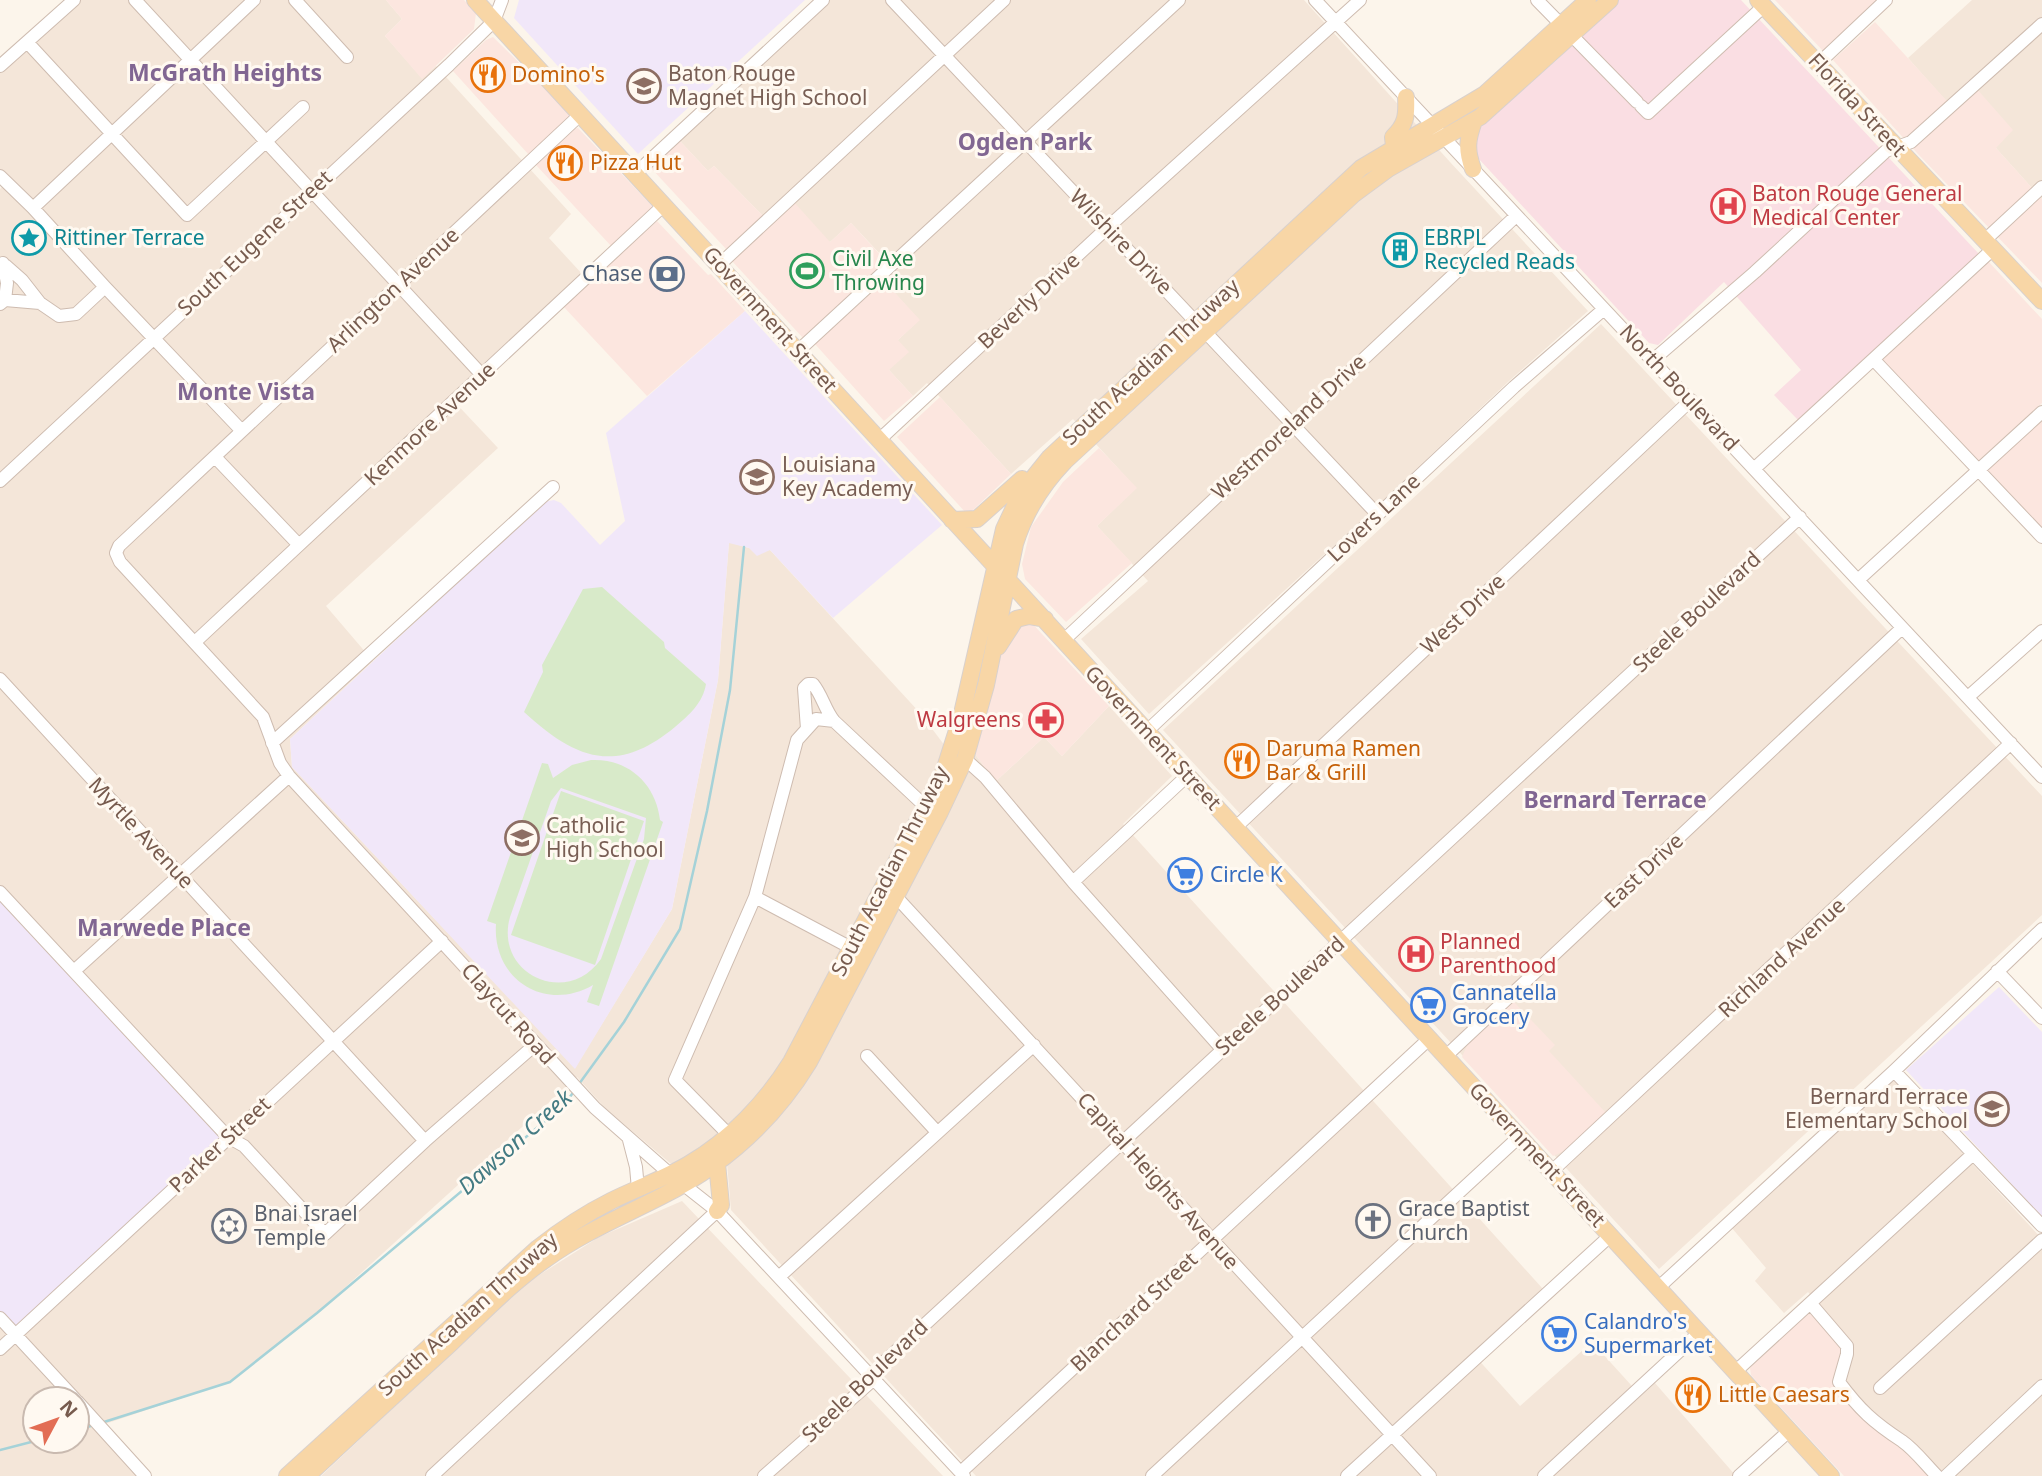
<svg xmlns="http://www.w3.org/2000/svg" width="2042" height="1476" viewBox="0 0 2042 1476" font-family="'Noto Sans',sans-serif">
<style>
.residential{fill:#f4e6d9;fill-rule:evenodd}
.commercial{fill:#fce6df}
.education{fill:#f1e7f9}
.medical{fill:#fadee3}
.grass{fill:#d8eac9;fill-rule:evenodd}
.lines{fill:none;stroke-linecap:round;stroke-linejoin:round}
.stream{stroke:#a5d2d8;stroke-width:2.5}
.minor-casing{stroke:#cebcb0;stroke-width:14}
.major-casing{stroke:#d9d1cd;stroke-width:18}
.minor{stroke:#fff;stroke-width:12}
.major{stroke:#f8d6a6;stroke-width:16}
.labels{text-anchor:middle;stroke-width:6;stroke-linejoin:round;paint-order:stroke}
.education-label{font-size:21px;fill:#785e54;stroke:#fff9f1;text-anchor:start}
.food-label{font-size:21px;fill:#c56008;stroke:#fff9f1;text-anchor:start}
.street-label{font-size:21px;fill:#775b4e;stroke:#fff9f1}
.health-label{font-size:21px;fill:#be3a42;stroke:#fff9f1;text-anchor:start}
.culture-label{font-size:21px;fill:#0d838f;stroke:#fff9f1;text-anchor:start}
.leisure-label{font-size:21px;fill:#27864d;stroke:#fff9f1;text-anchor:start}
.service-label{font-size:21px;fill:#4e5e75;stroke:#fff9f1;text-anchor:end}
.shop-label{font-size:21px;fill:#366cbe;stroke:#fff9f1;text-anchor:start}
.worship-label{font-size:21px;fill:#5b616d;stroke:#fff9f1;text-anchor:start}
.neighbourhood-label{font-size:23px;font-weight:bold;fill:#816692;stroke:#fff9f1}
.water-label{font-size:23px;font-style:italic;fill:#447b83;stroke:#fff9f1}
</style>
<rect width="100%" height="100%" fill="#fcf5eb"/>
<!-- residential -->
<path class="residential" d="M78 0H386L402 19 385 36 422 78 436 66 571 214 549 238 584 276 450 397 498 448 326 606 373 661 290 739 292 767 575 1068 672 909 718 680 729 542 749 548 770 550 921 714 945 746 936 774 783 1067 760 1096 706 1147 674 1164 670 1163 606 1109 577 1077 317 1313 230 1382 99 1426 144 1476H0V189L6 183 0 176V66ZM35 1399H77V1441H35Z
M830 0H1304L1450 162 1588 311 1509 381 1373 510 1149 714 1081 639 1148 581 1097 526 1136 488 1073 419 1011 474 927 383 913 396 889 370 898 340 919 320 884 281 895 270 851 223 830 242 765 218 714 166 708 171 679 140Z
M1972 0H2042V199L1996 148 1969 80 1947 102 1908 58Z
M1601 324 2042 796V915L1659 1269 1163 730Z
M1109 706 1172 776 1123 824 1543 1289 1475 1356 1520 1406 1592 1342 1641 1396 1655 1383 1736 1476H976L731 1210 727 1163 761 1133 885 930 957 795 973 751 995 782 1044 737 1062 756Z
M1893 1078 2042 1239V1476H1945L1909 1440 1869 1411 1845 1381 1852 1358V1345L1808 1292 1784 1313 1755 1281 1766 1268 1731 1227Z
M682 1201 943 1476H321L525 1284 599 1237Z"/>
<!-- commercial -->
<path class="commercial" d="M386 0H464L476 13 474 29 422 79 385 36 402 19Z
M1775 0H1880L1824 52Z
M1875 22 1947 101 1969 80 2013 130 1996 148 2042 199V283L1917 153 1833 60Z
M493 37 572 115 529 155 453 71 486 40Z
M578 128 654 208 612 247 536 165 573 129Z
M679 140 708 171 714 166 765 218 726 249 651 168Z
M793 201 830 242 851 223 895 271 803 338 732 261Z
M657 221 708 275 711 274 745 311 647 396 562 305Z
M1987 260 2042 319V403L1978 461 1882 360Z
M884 281 920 320 898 340 909 352 889 370 913 396 884 421 815 344Z
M940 397 1011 474 971 512 966 513 897 437Z
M2042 419V529L1986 470Z
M1099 448 1137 488 1097 526 1132 563 1066 622 1025 579 1022 564 1031 527 1063 482Z
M1029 620 1109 706 1062 756 1044 737 995 782 973 751 998 660 1014 627Z
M1513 1001 1555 1045 1549 1051 1606 1113 1571 1148 1553 1156 1462 1057 1469 1041Z
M1811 1304 1847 1346 1839 1382 1933 1476H1844L1751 1375 1750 1368 1765 1345Z"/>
<!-- education -->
<path class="education" d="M519 0H805L638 154 514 18Z
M745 311 942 525 833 618 770 550 757 556 749 548 729 543 718 680 672 909 575 1069 292 767 290 739 544 502 554 500 561 503 600 545 625 521 606 433Z
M0 892 228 1137 16 1335 0 1318Z
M1999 987 2042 1032V1217L1906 1070Z"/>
<!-- medical -->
<path class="medical" d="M1619 0H1741L1979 254 1798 420 1774 395 1801 370 1724 282 1658 345 1649 343 1478 158 1472 145 1476 134 1483 124 1558 59Z"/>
<!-- grass -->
<path class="grass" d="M602 587 664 642 665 648 706 684C703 703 689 715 675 727 617 775 576 760 524 712L543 672 542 665 583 589Z
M591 760C628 758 656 784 660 820L663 822 599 1006 587 1002 593 985C545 1013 492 979 496 924L487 921 542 763 548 764 553 778 572 765ZM561 788 646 818 644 839 601 959C567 1008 494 974 510 917L551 801Z
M561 791 644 821 595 965 511 935Z"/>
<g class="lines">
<!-- stream -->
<path class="stream" d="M579 1084 624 1022 680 929 707 811 730 690 744 547
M104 1422 230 1382 317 1313 564 1105 575 1090
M77 1430 94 1425
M0 1450 35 1441"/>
<!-- minor casing -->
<g class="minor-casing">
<path id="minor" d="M135 0 482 375
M295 0 347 57
M892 0 1378 515
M1315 0 2042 777
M1537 0 1637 102
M27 42 187 215 303 107
M1818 64 1886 0
M0 66 74 0
M1641 106 1648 113 1764 6
M581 114 119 546 116 553 120 562 263 717 280 763 289 776 595 1108 670 1174 717 1211 964 1476
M635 174 823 0
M0 176 33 208 105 287 242 431
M33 208 254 0
M1985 240 2042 187
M5 265 22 280 40 303
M719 265 1004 0
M5 300 40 303 59 316 76 314 105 287
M0 304 5 300 7 283 3 263
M798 351 1179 0
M1653 360 1755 272 1886 151 1911 142 2042 24
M1874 360 2042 537
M879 440 1107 228 1360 0
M215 457 299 545
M1755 468 1993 249
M0 481 449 65 494 21 502 0
M1858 580 2042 412
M1064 640 1516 216
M195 642 664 205
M0 679 425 1141
M1968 697 2042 631
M807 729 804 688 808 684H813C822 695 825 710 834 721
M1147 731 1514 387 1604 309
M272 743 553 487
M965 759 985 777 1073 882 1222 1049
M1236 827 1691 400
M1073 882 1188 775
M0 892 228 1137 244 1146 325 1234 425 1141 536 1044
M755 897 857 951
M889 898 900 901 1430 1476
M74 971 289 776
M1997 971 2042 1018
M867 1056 937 1132
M1446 1056 1902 628
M1894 1071 2042 1226
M729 1135 675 1080 755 897 797 740 816 719 834 721 926 807
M629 1140 636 1167 638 1189
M1552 1171 2011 743
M780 1276 1034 1045
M1659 1287 1894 1071 2042 929
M1811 1304 1847 1346V1354L1839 1382C1860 1410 1873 1422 1902 1441 1915 1450 1926 1465 1937 1476
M0 1318 75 1399
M0 1349 442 941
M1736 1371 1973 1154
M1880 1388 2042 1240
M77 1401 145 1476
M961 1472 1430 1038
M432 1476 717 1211
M764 1476 874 1379 882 1364 1800 517
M1152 1476 1520 1136
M1347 1476 1611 1235
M1544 1476 1700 1332
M1739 1476 1790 1430
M1946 1476 2042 1386"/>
</g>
<!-- major casing -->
<g class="major-casing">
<path id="major" d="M475 0 1831 1476
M1758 0 2042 301
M1394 147 1393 137C1406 125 1407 115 1406 97
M1473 169C1466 150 1467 140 1474 121
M952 520 977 519 1022 479
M998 647 1016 619 1029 616 1045 619
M717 1211 721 1205 717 1163
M287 1476 538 1248C561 1230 585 1214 611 1201 637 1188 664 1179 689 1164 730 1140 766 1102 791 1062L944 771 961 718 1004 529 1021 493 1050 457 1361 168 1485 94 1588 0
M307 1476C355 1431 403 1387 451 1343 482 1314 511 1283 546 1259 582 1233 623 1216 662 1196 724 1165 773 1121 809 1062L940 812 965 759 986 685 1015 544C1025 511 1042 485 1065 461L1354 194 1388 169 1480 117 1610 0"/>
</g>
<!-- minor -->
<use href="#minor" class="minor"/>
<!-- major -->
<use href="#major" class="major"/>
</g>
<!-- icons -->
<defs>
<g id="restaurant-ring" transform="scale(1.75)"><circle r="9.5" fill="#fff9f1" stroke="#e8710a" stroke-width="1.5"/><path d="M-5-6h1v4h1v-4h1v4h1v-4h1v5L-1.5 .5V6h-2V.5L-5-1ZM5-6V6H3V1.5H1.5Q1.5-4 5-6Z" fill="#e8710a"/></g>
<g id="school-ring" transform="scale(1.75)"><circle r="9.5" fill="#fff9f1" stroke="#8d6e63" stroke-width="1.5"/><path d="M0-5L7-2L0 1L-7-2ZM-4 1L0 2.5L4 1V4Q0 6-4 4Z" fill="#8d6e63"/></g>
<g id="hospital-ring" transform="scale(1.75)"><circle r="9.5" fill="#fff9f1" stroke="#e0444e" stroke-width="1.5"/><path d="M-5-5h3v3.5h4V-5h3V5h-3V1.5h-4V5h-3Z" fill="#e0444e"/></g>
<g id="sight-ring" transform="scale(1.75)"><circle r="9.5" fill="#fff9f1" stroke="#0f9aa8" stroke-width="1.5"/><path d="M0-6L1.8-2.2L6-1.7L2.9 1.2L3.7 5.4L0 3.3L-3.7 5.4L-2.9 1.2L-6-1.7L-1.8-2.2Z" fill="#0f9aa8"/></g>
<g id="building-ring" transform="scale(1.75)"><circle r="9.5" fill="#fff9f1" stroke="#0f9aa8" stroke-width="1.5"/><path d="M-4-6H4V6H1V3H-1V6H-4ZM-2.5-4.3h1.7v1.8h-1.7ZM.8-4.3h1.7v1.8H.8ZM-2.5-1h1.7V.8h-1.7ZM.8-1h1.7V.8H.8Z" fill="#0f9aa8"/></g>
<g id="stadium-ring" transform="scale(1.75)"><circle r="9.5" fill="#fff9f1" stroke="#2e9e5b" stroke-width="1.5"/><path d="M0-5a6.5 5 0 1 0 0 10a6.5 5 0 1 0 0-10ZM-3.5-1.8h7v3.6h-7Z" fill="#2e9e5b"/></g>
<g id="bank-ring" transform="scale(1.75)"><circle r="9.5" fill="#fff9f1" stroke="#5c6f8a" stroke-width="1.5"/><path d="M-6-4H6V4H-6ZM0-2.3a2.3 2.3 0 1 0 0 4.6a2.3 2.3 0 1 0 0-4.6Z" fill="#5c6f8a"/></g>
<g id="pharmacy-ring" transform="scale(1.75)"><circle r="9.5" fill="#fff9f1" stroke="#e0444e" stroke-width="1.5"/><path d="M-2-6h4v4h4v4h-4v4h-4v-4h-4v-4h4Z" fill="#e0444e"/></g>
<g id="supermarket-ring" transform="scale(1.75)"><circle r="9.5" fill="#fff9f1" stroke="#3f7fe0" stroke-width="1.5"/><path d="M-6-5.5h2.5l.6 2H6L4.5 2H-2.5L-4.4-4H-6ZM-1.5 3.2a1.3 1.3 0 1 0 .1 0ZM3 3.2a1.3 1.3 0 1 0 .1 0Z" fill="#3f7fe0"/></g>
<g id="church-ring" transform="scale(1.75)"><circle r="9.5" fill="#fff9f1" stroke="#6b7280" stroke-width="1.5"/><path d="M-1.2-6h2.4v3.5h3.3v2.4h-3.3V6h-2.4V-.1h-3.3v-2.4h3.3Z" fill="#6b7280"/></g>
<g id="synagogue-ring" transform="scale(1.75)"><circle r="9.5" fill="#fff9f1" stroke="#6b7280" stroke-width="1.5"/><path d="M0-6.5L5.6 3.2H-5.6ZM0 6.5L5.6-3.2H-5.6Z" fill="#6b7280"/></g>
</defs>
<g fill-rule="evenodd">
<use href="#restaurant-ring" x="488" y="75"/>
<use href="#school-ring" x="644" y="86"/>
<use href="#restaurant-ring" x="565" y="163"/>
<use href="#hospital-ring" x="1728" y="206"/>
<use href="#sight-ring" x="29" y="238"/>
<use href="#building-ring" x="1400" y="250"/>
<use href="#stadium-ring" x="807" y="271"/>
<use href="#bank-ring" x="667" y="274"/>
<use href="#school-ring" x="757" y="477"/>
<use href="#pharmacy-ring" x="1046" y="720"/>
<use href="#restaurant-ring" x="1242" y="761"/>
<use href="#school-ring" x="522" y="838"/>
<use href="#supermarket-ring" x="1185" y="875"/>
<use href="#hospital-ring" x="1416" y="954"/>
<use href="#supermarket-ring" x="1428" y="1005"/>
<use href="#school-ring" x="1992" y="1109"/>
<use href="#church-ring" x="1373" y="1221"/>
<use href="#synagogue-ring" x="229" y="1226"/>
<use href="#supermarket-ring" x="1559" y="1334"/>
<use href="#restaurant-ring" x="1693" y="1395"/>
</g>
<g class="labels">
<!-- education labels -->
<g class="education-label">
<text x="668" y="81">Baton Rouge<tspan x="668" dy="24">Magnet High School</tspan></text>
<text x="782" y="472">Louisiana<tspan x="782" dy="24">Key Academy</tspan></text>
<text x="546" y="833">Catholic<tspan x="546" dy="24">High School</tspan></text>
<text x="1968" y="1104" text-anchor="end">Bernard Terrace<tspan x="1968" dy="24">Elementary School</tspan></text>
</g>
<!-- food labels -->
<g class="food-label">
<text x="512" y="82">Domino's</text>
<text x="590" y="170">Pizza Hut</text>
<text x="1266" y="756">Daruma Ramen<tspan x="1266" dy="24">Bar &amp; Grill</tspan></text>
<text x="1718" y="1402">Little Caesars</text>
</g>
<!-- street labels -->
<g class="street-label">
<text transform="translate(1857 105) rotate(47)" y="7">Florida Street</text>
<text transform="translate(1121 242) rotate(46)" y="7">Wilshire Drive</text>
<text transform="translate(255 243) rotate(-43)" y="7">South Eugene Street</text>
<text transform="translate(393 290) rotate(-43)" y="7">Arlington Avenue</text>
<text transform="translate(1029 301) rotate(-43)" y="7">Beverly Drive</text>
<text transform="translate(770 320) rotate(48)" y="7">Government Street</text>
<text transform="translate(1151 362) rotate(-43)" y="7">South Acadian Thruway</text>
<text transform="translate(1679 388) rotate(47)" y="7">North Boulevard</text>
<text transform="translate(430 424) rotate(-43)" y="7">Kenmore Avenue</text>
<text transform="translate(1289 427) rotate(-43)" y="7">Westmoreland Drive</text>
<text transform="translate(1374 518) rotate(-43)" y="7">Lovers Lane</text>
<text transform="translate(1697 612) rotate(-43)" y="7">Steele Boulevard</text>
<text transform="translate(1463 614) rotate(-43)" y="7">West Drive</text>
<text transform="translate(1153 738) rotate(47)" y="7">Government Street</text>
<text transform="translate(141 833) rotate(47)" y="7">Myrtle Avenue</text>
<text transform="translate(890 871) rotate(-63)" y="7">South Acadian Thruway</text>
<text transform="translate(1644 871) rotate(-43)" y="7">East Drive</text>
<text transform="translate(1782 958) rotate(-43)" y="7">Richland Avenue</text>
<text transform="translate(1280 996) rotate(-42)" y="7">Steele Boulevard</text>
<text transform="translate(508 1014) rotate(48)" y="7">Claycut Road</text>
<text transform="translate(220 1145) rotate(-43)" y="7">Parker Street</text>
<text transform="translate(1537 1155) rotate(47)" y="7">Government Street</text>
<text transform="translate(1158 1181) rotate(48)" y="7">Capital Heights Avenue</text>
<text transform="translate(1134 1312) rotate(-43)" y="7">Blanchard Street</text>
<text transform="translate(468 1314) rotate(-42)" y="7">South Acadian Thruway</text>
<text transform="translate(865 1381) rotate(-44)" y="7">Steele Boulevard</text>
</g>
<!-- health labels -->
<g class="health-label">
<text x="1752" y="201">Baton Rouge General<tspan x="1752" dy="24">Medical Center</tspan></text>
<text x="1021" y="727" text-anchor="end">Walgreens</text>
<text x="1440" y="949">Planned<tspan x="1440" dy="24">Parenthood</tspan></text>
</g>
<!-- culture labels -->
<g class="culture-label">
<text x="54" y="245">Rittiner Terrace</text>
<text x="1424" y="245">EBRPL<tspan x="1424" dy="24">Recycled Reads</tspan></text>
</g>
<!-- leisure labels -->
<g class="leisure-label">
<text x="832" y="266">Civil Axe<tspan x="832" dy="24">Throwing</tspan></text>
</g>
<!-- service labels -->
<g class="service-label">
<text x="642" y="281">Chase</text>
</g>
<!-- shop labels -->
<g class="shop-label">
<text x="1210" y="882">Circle K</text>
<text x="1452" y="1000">Cannatella<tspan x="1452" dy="24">Grocery</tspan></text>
<text x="1584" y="1329">Calandro's<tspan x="1584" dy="24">Supermarket</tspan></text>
</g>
<!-- worship labels -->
<g class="worship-label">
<text x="1398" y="1216">Grace Baptist<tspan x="1398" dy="24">Church</tspan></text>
<text x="254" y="1221">Bnai Israel<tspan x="254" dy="24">Temple</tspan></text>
</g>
<!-- neighbourhood labels -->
<g class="neighbourhood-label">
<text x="225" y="81">McGrath Heights</text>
<text x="1025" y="150">Ogden Park</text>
<text x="246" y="400">Monte Vista</text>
<text x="1615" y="808">Bernard Terrace</text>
<text x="164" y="936">Marwede Place</text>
</g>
<!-- water labels -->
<g class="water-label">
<text transform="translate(515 1142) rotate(-42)" y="8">Dawson Creek</text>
</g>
</g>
<!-- north arrow -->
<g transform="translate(56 1420) rotate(49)"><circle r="33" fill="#fff9f1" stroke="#c9bab0" stroke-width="2"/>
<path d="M0-5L12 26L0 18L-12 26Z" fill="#e26d54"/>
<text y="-10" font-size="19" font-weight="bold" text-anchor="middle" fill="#775b4e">N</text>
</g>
</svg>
